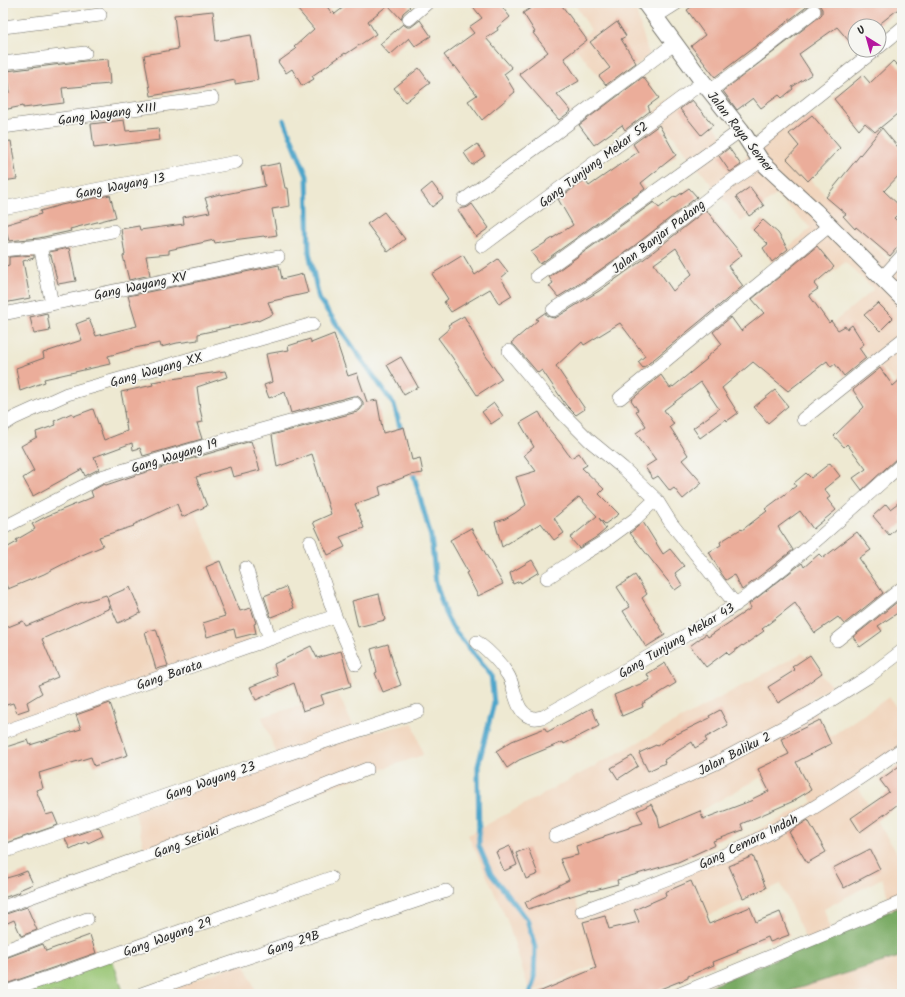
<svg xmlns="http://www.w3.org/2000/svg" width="905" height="997" viewBox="0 0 905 997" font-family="Kalam,sans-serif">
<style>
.built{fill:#f1d5bd;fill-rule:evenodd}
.green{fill:#97c472;stroke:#61784e}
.forest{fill:#79aa64;stroke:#526a48}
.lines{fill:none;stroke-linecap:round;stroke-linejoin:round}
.stream{stroke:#4da5ca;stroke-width:5}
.building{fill:#ebad9a;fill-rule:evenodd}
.minor-casing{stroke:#6f6e65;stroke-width:14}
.tertiary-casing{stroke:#6f6e65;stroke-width:18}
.minor{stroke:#fff;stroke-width:13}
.tertiary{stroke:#fff;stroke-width:16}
.labels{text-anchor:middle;stroke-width:3.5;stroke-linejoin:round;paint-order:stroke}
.street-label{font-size:13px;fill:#2b2b2b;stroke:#f6f6f2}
</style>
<rect width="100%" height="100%" fill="#f6f6f2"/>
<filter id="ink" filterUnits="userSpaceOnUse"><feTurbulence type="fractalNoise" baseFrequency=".025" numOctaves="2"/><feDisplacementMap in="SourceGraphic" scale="8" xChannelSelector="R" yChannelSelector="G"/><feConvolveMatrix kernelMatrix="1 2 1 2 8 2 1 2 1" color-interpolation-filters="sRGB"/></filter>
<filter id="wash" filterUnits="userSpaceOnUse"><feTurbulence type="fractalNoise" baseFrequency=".012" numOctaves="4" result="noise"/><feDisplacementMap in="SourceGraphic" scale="16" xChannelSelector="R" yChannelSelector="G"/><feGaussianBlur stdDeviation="0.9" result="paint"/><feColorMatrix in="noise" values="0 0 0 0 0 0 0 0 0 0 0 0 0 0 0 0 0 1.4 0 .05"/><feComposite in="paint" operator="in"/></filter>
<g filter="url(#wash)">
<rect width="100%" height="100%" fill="#eee9d2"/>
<!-- built -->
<path class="built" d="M574 3H649L636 11 649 55 609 88 573 45 591 30Z
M686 87 741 161 802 103 829 143 805 174 891 263 902 253V387L833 323 874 289 845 262 809 292 779 255 811 228 776 195 741 222 654 112Z
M184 485 251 643 3 736V567Z
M802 653 831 686 809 701 830 737 889 697 902 716V746L853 778 882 829 902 861V906L892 910 882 878 824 909 831 932 807 942 781 884 530 993 507 920 468 835ZM795 768 813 802 583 920 569 885 768 773Z
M338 694 358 736 413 723 423 755 145 851 134 810 279 760 262 717Z
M902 956V994H780L805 986Z
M244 962 257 994H158Z"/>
<!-- green -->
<path class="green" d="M111 956 124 994H9Z"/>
<!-- forest -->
<path class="forest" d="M902 906V956L780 994H692Z"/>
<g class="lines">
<!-- stream -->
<path class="stream" d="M284 120 307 176 309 252 319 299 394 405 402 434
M412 469 431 537 436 583 445 613 452 627 491 675 494 703 478 766 479 846 491 874 527 919 535 947 534 980 530 994"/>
</g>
<g id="blocks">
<!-- building -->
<path class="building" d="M292 3H324L332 13 333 12 335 14 349 3H406L410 7 403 13 401 19 388 5 368 21 376 34 346 54 345 53 312 76 314 79 302 86 292 69 286 73 278 62 296 49 294 47 314 29Z
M470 3H499L510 17 497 28 498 30 486 38 512 68 504 74 515 92 482 120 468 101 477 95 455 66 453 67 444 55 474 33 469 27 482 18Z
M539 3H560L587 40 564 58 579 81 557 94 571 111 559 120 519 74 548 52 533 33 535 32 523 13Z
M697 3H902V6L877 26H855V48L837 27 799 54 812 74 792 87 793 89 782 98 779 95 761 108 753 98 737 110 723 91 819 17 822 14V9L820 6 817 3H812L809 5 715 77 691 46 705 35 687 10Z
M213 11 216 41 251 35 258 80 235 84V80L186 90 151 96 144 55 178 49 174 15Z
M420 20 431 36 415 46 409 38 390 55 380 44 403 24 407 27H411Z
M617 22 626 36 621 39 636 63 606 85 599 76 610 68 590 42Z
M108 59 110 84 62 88 64 103 23 108V106L3 110V93L10 92 7 71 85 61Z
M893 61 902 70V110L875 132 865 123 859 130 834 99 863 75 870 83Z
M419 68 430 83 405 102 394 88Z
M643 77 659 98 648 106 650 111 625 130 622 125 594 145 579 125Z
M692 100 713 125 701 135 680 109Z
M812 115 840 148 808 181 787 159 799 146 789 134Z
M124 120 126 131 158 128 160 140 94 148 91 124Z
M659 125 676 155 641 183 645 189 540 264 531 252 573 225 558 199 585 180 589 186 638 152 633 144Z
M882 128 902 152V172L884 191 902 208V210L894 218 902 225V242L890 256 856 227 855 229 843 216 846 214 826 197Z
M11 141 17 179 3 181V142Z
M477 144 485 156 472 165 464 153Z
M729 148 741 165 730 172 719 156Z
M280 163 285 188H288L290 206 272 209 277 235 265 237 264 236 225 241 215 243 214 240 169 250V254L146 256 150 275 129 280 123 256 125 255 121 229 139 226 140 230 184 224 183 217 210 212 205 198 220 194 221 195 265 186 261 167Z
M432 183 443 198 432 207 421 192Z
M750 187 764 206 749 216 736 197Z
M689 188 697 197 634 246 590 277 558 297 549 286 553 283 549 277 654 202 659 208 675 196 676 197Z
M110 195 116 217 70 229 71 231 39 238 9 241 4 225 41 214 40 211 61 205Z
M472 204 489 228 476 237 458 210 462 208H465L468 207Z
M706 210 715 221H714L742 255 728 266 743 286 643 368 638 362 645 356 620 323 584 345 582 342 556 366 585 409 576 415 566 405 542 370 538 373 515 346 511 343 538 320 536 319 546 312V315L550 317 554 318 557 317 599 291 644 259ZM676 248 692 274 673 291 654 264Z
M384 212 405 239 388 252 367 224Z
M763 220 778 233 788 249 772 262 763 248 768 244 753 230Z
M817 246 834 267 814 284 818 289 809 295 829 323 831 321 838 330 845 326 847 329 852 325 864 344 859 348 866 358 844 376 835 364 831 367 827 361 788 391 753 362 722 388 738 413 727 421 726 419 700 438 693 428 719 409 701 382 664 410 674 424 670 427 688 455 682 460 702 483 683 499 674 488 670 491 658 476 653 479 645 467 656 460 636 433 646 426 636 411 638 410 631 400 661 375 670 388 673 386V387L707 359 706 358 722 344 713 332 731 317 741 331 764 313 752 299Z
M69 248 76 281 58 284 51 255H50L49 252Z
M34 255V258L23 261 30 298 4 303 3 295V267L9 265V257Z
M463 255 475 275 498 259 508 272 501 278 512 296 499 304 490 289 451 312 444 302 448 299 432 274Z
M279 265 282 279 303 274 308 293 268 302 273 314 258 321 257 320 239 325 198 334V340L177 343 161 347 160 343 130 349V350L108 356 110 364 44 379 45 382 20 391 16 368 44 358 43 353 82 340 76 324 89 319 96 336 137 326 128 296Z
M878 303 893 318 880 331 864 315Z
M47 313 50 331 34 334 30 317Z
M464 316 486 356 502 379 477 395 452 357 438 338 450 328 448 325Z
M334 334 348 376 357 373 367 402 377 400 383 433 404 427 412 460 420 458 423 473 410 475 379 487 381 495 355 504 364 528 340 537 345 547 328 555 313 522 331 514 312 454 277 467 272 435 357 412 360 410 363 406V402L360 398 357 396H353L291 413 285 392 269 398 264 385 272 382 266 354 289 350 288 346 310 339 311 343Z
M401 357 418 387 404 395 387 365Z
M880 368 893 386 902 378V456L897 458 862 490 853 478 866 469 847 444 844 447 834 436 864 407 853 390Z
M225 371 227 377 197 387 200 409 203 422 197 423 202 439 143 456 140 448 133 450 132 443 94 457 99 469 85 476 82 469 33 496 23 478 34 471 21 446 37 437 36 432 56 425 54 421 72 413 74 416 93 409 104 440 127 431 124 412H125L121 392 153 385 152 382Z
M775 390 788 406 768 423 754 407Z
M494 403 503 416 491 424 482 412Z
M539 412 548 428 561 444 571 458 579 453 587 465 582 468 604 489 599 494 619 514 605 524 599 518 606 529 598 536 579 548 570 538 597 516 579 497 554 518 564 533 554 540 541 523 502 547 495 522 505 519 515 513 526 505 516 477 536 471 524 455 534 447 520 423Z
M251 441 260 470 233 477 230 467 196 477 207 506 182 517 177 504 133 525 134 526 99 537 103 546 75 558 44 574 8 589 3 578V550L17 542 16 540 35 529 32 524 47 516 93 497 91 491 104 484 106 485 133 476Z
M830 463 840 476 824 489 830 497 827 499 836 510 813 529 800 511 778 527 793 550 742 590 734 575 726 580 721 573 709 552 721 545 720 542 741 529 742 530 767 511 765 509 796 486 794 483 806 473 811 478Z
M902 500V523L889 535 873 516 886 504 890 509Z
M643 522 663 554 670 549 684 566 675 573 682 585 675 590 630 533Z
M471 528 503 584 478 596 466 573 468 572 450 540Z
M857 532 871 550 859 558 883 593 844 624 838 617 815 633 795 603 762 629 764 631 743 646 742 645 729 655 726 652 706 667 690 646 706 634 708 637 751 608 749 604 802 563 804 567 819 554 823 558Z
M532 560 539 572 521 583 520 581 513 584 510 573Z
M220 561 240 611 251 608 256 623 254 624 256 633 236 638 234 629 207 637 203 623 225 616 206 567Z
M635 575 647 594 642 598 665 635 646 647 623 611 630 607 617 587Z
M130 587 141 613 118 623 107 598 110 608 42 639 58 677 38 685 42 693 27 702 29 709 17 713 13 703 3 706V629L23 621 26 626 56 614 80 603 106 595 107 597Z
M286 587 294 608 271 617 264 596Z
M379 594 385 620 358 627 352 601Z
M902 598V610L878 626 882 631 860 647 853 637Z
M156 629 168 666 156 669 145 632Z
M388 644 394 666 401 685 383 692 375 673 377 672 371 649Z
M311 646 317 658 341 651 351 686 321 695 324 704 303 711 294 683 256 700 250 687 277 676 274 664Z
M810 655 822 673 796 692 778 703 768 687 795 670 792 667Z
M665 663 676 683 642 704 643 707 622 716 614 695 650 680 647 674Z
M110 703 128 755 94 766 91 757 39 773 43 788 36 790 46 815 53 813 58 825 3 844V748L28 740 30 745 81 729 76 715Z
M592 708 599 726 564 744 563 742 519 760 507 768 496 751 512 741 545 728 547 732Z
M720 710 728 725 705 738 707 741 695 748 692 742 664 760 665 763 648 771 639 753 656 745 657 746 677 733V734L710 718 709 716Z
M820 720 831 744 796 762 811 790 796 799V800L741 824 743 830 713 841 715 845 678 862 617 880 618 884 591 891V890L528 909 525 902 569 880 560 859 578 855 576 846 604 837V836L629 828V827L643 823 637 811 651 804 658 817 660 828 700 811 703 819 753 800 752 799 769 791 758 769 789 754 781 739Z
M632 756 638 766 618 779 611 768Z
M902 764V810L898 804 885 814 860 832 851 818 889 792 880 780Z
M808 820 826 852 807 863 789 832Z
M99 827 103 836 88 843 87 841 70 849 65 839Z
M510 846 517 865 504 871 496 852Z
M528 848 538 874 526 879 516 853Z
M870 849 880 869 844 888 833 868Z
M753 856 766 888 743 898 729 866Z
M27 871 33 884 19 890 20 892 3 898V879L17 875Z
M691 881 709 924 750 907 756 922 780 912 789 935 770 942 768 937 737 950 738 952 713 962 714 965 688 976V978L648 994H534L596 968 583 922 605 916 609 929 639 922 634 910 666 896 665 892Z
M27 907 37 930 21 936 14 920 3 925V915Z
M90 935 96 953 3 985V959L43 944 46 951Z"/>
</g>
</g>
<g filter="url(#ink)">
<use href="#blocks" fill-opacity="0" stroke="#6f6e65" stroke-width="1"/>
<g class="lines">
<!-- minor casing -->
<g class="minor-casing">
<path id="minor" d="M655 17 677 3
M409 19 427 3
M3 27 100 15
M879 47 902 28
M3 63 85 53
M710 91 758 55 814 11
M3 127 212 98
M752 148 875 50
M464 200 557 132 674 44
M3 208 236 162
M40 246 52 304
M482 246 703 82
M3 250 40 246 113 231
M537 276 741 130
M882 278 902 256
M553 310 594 284 639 252 731 181 761 161
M3 314 278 257
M509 351 543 392 563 414 589 440 623 468 656 499 671 523 736 605
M620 398 829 226
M803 419 902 340
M3 425 14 418 67 394 313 324
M3 528 101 477 232 438 355 404
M310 542 335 616 356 664
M246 568 270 639
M547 578 582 555 602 543 635 519 656 499
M837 640 902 588
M477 642C489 651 500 662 508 675 516 687 514 715 534 718 536 719 540 717 543 717L716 618C783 573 842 518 902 464
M3 732 335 616
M555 836 716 763 812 712 868 677 902 651
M3 852 257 764 418 711
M3 907 184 842 367 769
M582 911C648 886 715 863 777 829 821 805 862 777 902 749
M3 951 87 919
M3 993 71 970 331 878
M141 994 183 979 446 891
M680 994 902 902"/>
</g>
<!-- tertiary casing -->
<g class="tertiary-casing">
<path id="tertiary" d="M645 3 703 82 741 130 761 161 815 211 902 298"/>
</g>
<!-- minor -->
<use href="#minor" class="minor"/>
<!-- tertiary -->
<use href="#tertiary" class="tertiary"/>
</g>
</g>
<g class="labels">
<!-- street labels -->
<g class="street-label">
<text transform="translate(107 113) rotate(-8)" y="5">Gang Wayang XIII</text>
<text transform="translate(741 131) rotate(52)" y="5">Jalan Raya Semer</text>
<text transform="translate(593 164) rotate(-37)" y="5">Gang Tunjung Mekar 52</text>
<text transform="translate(120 185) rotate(-11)" y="5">Gang Wayang 13</text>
<text transform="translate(658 236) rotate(-37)" y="5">Jalan Banjar Padang</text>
<text transform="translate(140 285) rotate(-12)" y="5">Gang Wayang XV</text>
<text transform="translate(156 369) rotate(-16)" y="5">Gang Wayang XX</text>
<text transform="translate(174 455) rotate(-17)" y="5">Gang Wayang 19</text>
<text transform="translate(676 640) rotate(-31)" y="5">Gang Tunjung Mekar 43</text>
<text transform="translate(169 674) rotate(-19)" y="5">Gang Barata</text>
<text transform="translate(734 753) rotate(-27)" y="5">Jalan Baliku 2</text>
<text transform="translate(210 780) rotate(-19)" y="5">Gang Wayang 23</text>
<text transform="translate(186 841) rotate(-21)" y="5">Gang Setiaki</text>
<text transform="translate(748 841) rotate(-26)" y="5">Gang Cemara Indah</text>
<text transform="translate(167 936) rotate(-20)" y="5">Gang Wayang 29</text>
<text transform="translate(293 942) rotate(-18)" y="5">Gang 29B</text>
</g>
</g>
<!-- margin -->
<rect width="905" height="997" fill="none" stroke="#f6f6f2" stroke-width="16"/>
<!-- north arrow -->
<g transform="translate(867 38) rotate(323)"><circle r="19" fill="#f6f6f2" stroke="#a5a5a2"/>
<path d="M0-3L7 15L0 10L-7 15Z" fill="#b5179e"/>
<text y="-6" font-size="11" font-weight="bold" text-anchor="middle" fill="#2b2b2b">U</text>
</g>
</svg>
